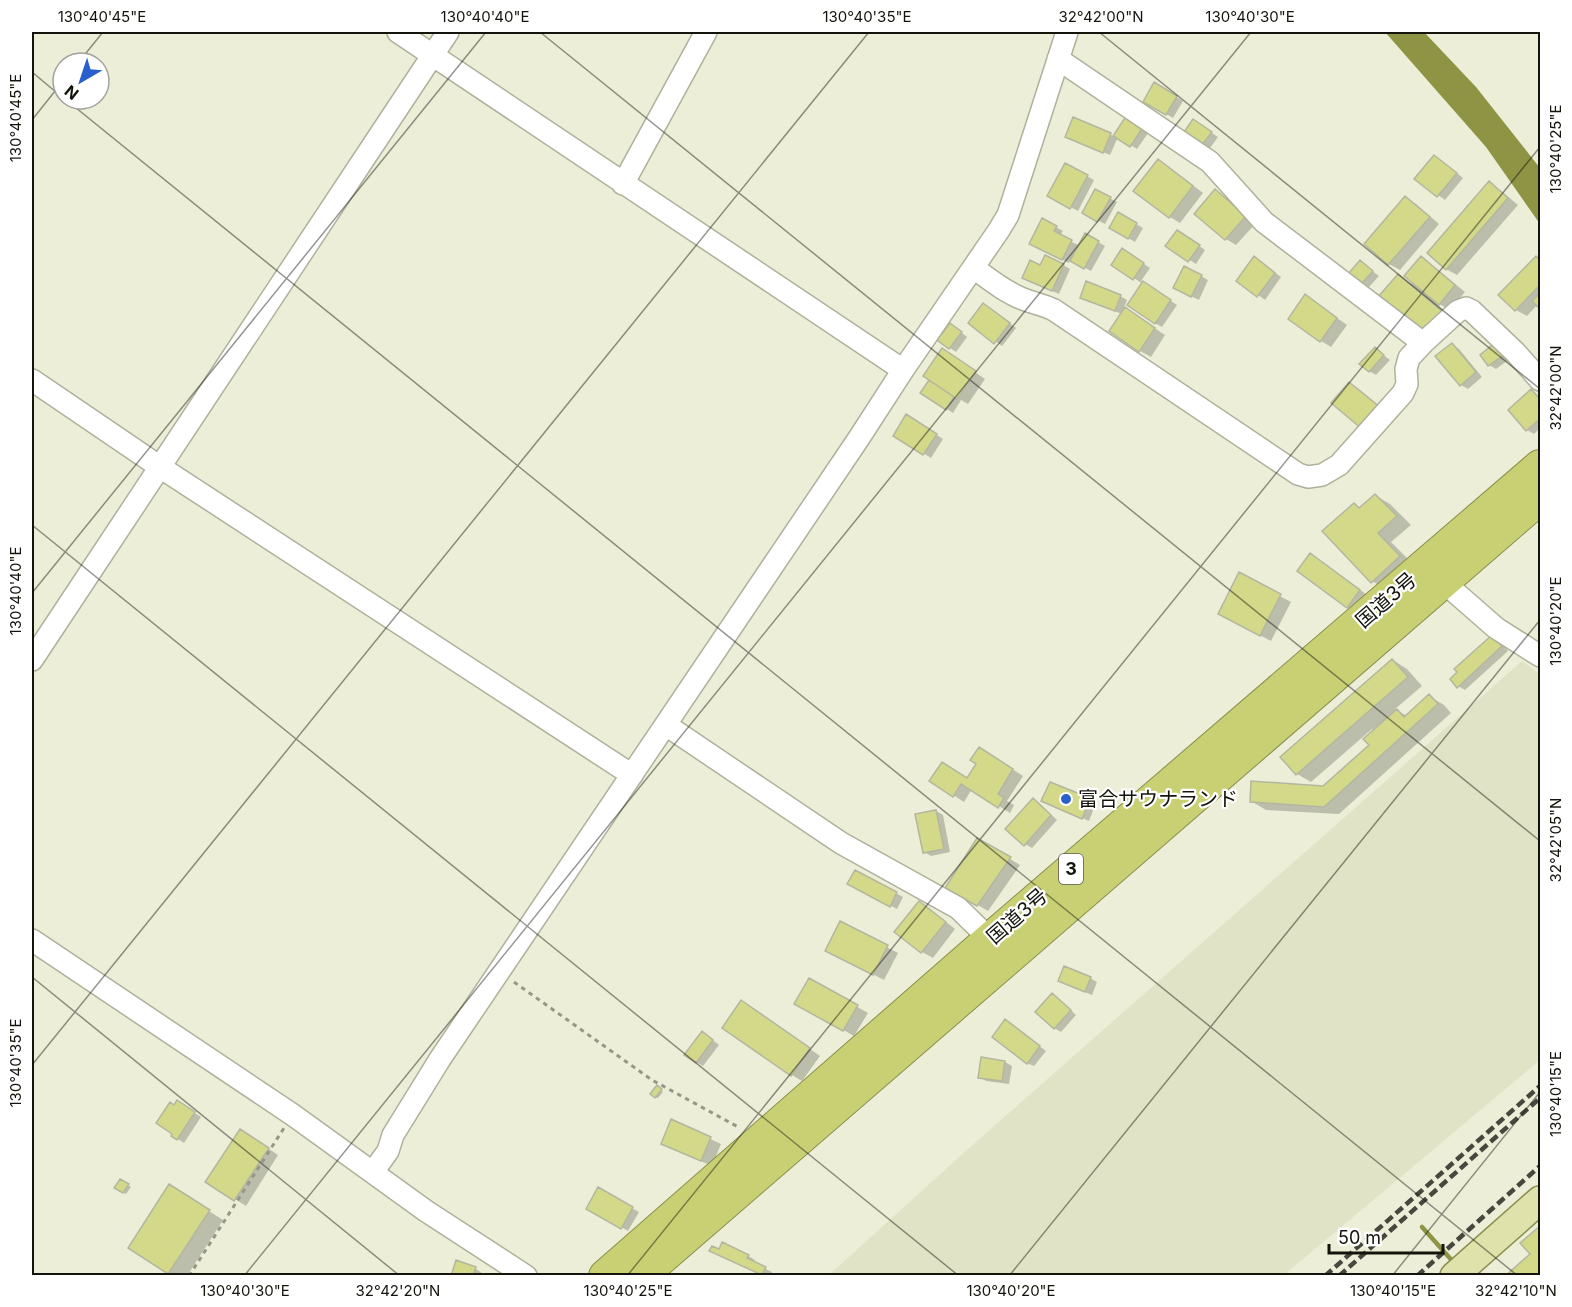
<svg xmlns="http://www.w3.org/2000/svg" width="1572" height="1307" viewBox="0 0 1572 1307" font-family="Inter,'Noto Sans JP',sans-serif">
<style>
.built{fill:#e0e3c5}
.water{fill:#8f9444}
.shadow{fill:#0003}
.lines{fill:none;stroke-linecap:round;stroke-linejoin:round}
.stream{stroke:#8f9444;stroke-width:4.5}
.building{fill:#d3d989;stroke:#b4b6a0;stroke-width:1.5}
.minor-casing{stroke:#aeb19b;stroke-width:24}
.major-casing{stroke:#8a8e4f;stroke-width:30}
.highway-casing{stroke:#8a8e4f;stroke-width:34}
.path{stroke:#969787;stroke-width:3;stroke-dasharray:4.5 4.5;stroke-linecap:butt}
.minor{stroke:#fff;stroke-width:21}
.major{stroke:#dfe3ab;stroke-width:27}
.highway{stroke:#c9d073;stroke-width:32}
.rail{stroke:#47483d;stroke-width:4.5;stroke-dasharray:9 4.5;stroke-linecap:butt}
.ticks{fill:none;stroke:#14140d;stroke-width:1.5;stroke-opacity:0.45}
.poi-dot{fill:#295fcd;stroke:#fff;stroke-width:2}
.labels{text-anchor:middle;stroke-width:4.5;stroke-linejoin:round;paint-order:stroke}
.shield{fill:#fff;stroke:#5a5a56;stroke-width:1.5}
.shield-label{font-size:18px;font-weight:bold;fill:#14140d}
.street-label{font-size:20px;fill:#14140d;stroke:#fff}
.poi-label{font-size:20px;fill:#14140d;stroke:#fff;text-anchor:start}
.neatline{fill:none;stroke:#14140d;stroke-width:2}
.ticks-label{font-size:15px;text-anchor:middle;fill:#14140d}
</style>
<rect width="100%" height="100%" fill="#eceed7"/>
<!-- built -->
<path class="built" d="M1522 661 1540 674V1060L1284 1275H829L968 1149Z"/>
<!-- water -->
<path class="water" d="M1385 32H1424L1476 87 1540 168V224L1486 147Z"/>
<!-- shadow -->
<path class="shadow" d="M1155 84 1183 101 1173 118 1145 101Z
M1131 112 1153 126 1137 149 1118 137 1110 155 1074 140 1110 134 1114 137Z
M1200 125 1218 137 1210 148 1186 131Z
M1441 160 1463 178 1445 200 1416 179Z
M1066 165 1094 180 1078 211 1049 196Z
M1169 167 1203 193 1180 223 1170 217Z
M1489 183 1500 190 1518 205 1457 275 1446 269Z
M1096 191 1117 202 1105 224 1084 213Z
M1215 191 1226 198 1256 223 1236 245 1226 239 1196 214Z
M1406 198 1416 204 1439 224 1400 270 1389 264 1366 244Z
M1119 214 1143 228 1135 242 1111 228Z
M1056 227 1063 231 1060 236 1080 246 1086 235 1105 246 1091 271 1070 260 1069 263 1038 247Z
M1184 235 1205 250 1196 264 1168 246Z
M1129 254 1150 268 1141 281 1177 305 1162 327 1155 323 1143 284 1134 278Z
M1421 258 1432 265 1465 292 1450 310 1436 302 1435 303 1453 319 1380 297 1398 276 1414 285Z
M1537 258 1540 260V307L1538 304 1527 316 1516 310Z
M1261 262 1281 277 1265 300 1238 280Z
M1360 262 1379 276 1369 287 1351 273Z
M1063 265 1070 269 1059 294 1030 281 1041 267Z
M1201 276 1208 280 1199 300 1182 292Z
M1120 296 1127 300 1124 308 1165 335 1151 357 1140 351 1122 314 1088 301Z
M1316 303 1347 325 1331 347 1321 341Z
M990 308 1016 328 1002 346 970 322Z
M957 329 967 337 956 352 950 348Z
M1496 344 1511 358 1496 369 1489 365 1482 355Z
M1452 345 1459 349 1482 377 1468 389 1461 385Z
M1375 349 1390 360 1376 375 1369 371Z
M953 357 985 379 968 404 961 400 953 413 922 393Z
M1349 384 1360 390 1389 414Z
M1531 391 1540 397V428L1534 434 1527 430 1510 410Z
M907 416 943 439 931 458 895 435Z
M1376 496 1390 504 1411 525 1391 542 1414 565 1387 590 1372 581 1354 505 1361 509Z
M1310 555 1321 561 1370 597 1358 613 1347 607Z
M1240 575 1291 602 1271 641 1230 620Z
M1499 640 1508 651 1465 690 1458 686Z
M1393 660 1407 669 1422 686 1395 709 1407 716 1429 696 1444 705 1451 713 1339 814 1266 810 1251 801 1324 788 1371 745 1374 731 1372 729 1311 782 1297 774Z
M990 755 1023 776 1007 801 1014 805 1010 813 972 789 964 802 931 781 968 779 978 764Z
M1089 799 1096 803 1089 821 1050 804Z
M1033 800 1040 804 1057 820 1032 848 1025 844Z
M936 811 943 815 950 852 931 856 924 852Z
M978 840 1020 865 988 911 947 887Z
M856 872 903 897 897 909 849 884Z
M919 903 930 909 955 929 933 958 922 952 897 932Z
M841 923 898 953 884 980 838 956Z
M1090 978 1097 982 1092 995 1059 981Z
M810 980 868 1013 854 1036 796 1003Z
M1053 995 1059 999 1076 1015 1061 1032 1054 1028Z
M752 1008 820 1056 802 1081 792 1075Z
M1006 1021 1046 1051 1034 1066 1027 1063Z
M709 1037 719 1045 703 1066 696 1062Z
M982 1059 1005 1062 1012 1066 1009 1084 986 1081 980 1077Z
M657 1087 663 1092 658 1098 655 1097Z
M174 1106H184L201 1117 184 1143 173 1136Z
M672 1121 721 1144 712 1166 673 1149Z
M251 1137 278 1155 246 1206 235 1199Z
M121 1181 131 1187 126 1194 116 1187Z
M598 1189 639 1212 628 1231 588 1208Z
M184 1195 223 1220 187 1276H173L130 1248Z
M1540 1228V1276H1507L1532 1254 1522 1244Z
M718 1254 748 1256 755 1260 753 1263 772 1272 770 1276H764Z
M457 1262 476 1269 482 1273 481 1276H453Z"/>
<g class="lines">
<!-- stream -->
<path class="stream" d="M1422 1227 1456 1265"/>
</g>
<!-- building -->
<path class="building" d="M1154 82 1177 96 1166 115 1143 102Z
M1130 110 1147 121 1130 147 1113 136Z
M1073 117 1111 133 1103 153 1065 137Z
M1193 119 1212 132 1202 145 1184 132Z
M1434 155 1457 173 1437 197 1414 179Z
M1158 159 1193 186 1169 218 1133 191Z
M1065 163 1088 175 1070 209 1047 196Z
M1489 181 1508 198 1446 270 1427 253Z
M1095 189 1111 197 1097 222 1082 213Z
M1215 189 1246 216 1225 240 1194 214Z
M1405 196 1430 217 1388 265 1364 244Z
M1118 212 1137 223 1128 239 1109 228Z
M1042 218 1057 226 1054 231 1072 240 1062 260 1029 244Z
M1177 230 1200 245 1188 262 1165 246Z
M1085 233 1099 241 1084 269 1070 261Z
M1122 248 1144 263 1133 280 1111 265Z
M1045 255 1064 264 1052 291 1022 278 1030 260 1040 265Z
M1254 256 1275 273 1257 297 1236 281Z
M1421 256 1455 285 1439 305 1404 276Z
M1536 256 1540 260V289L1538 287 1515 311 1498 295Z
M1360 260 1373 271 1361 284 1349 273Z
M1184 266 1202 275 1191 297 1173 288Z
M1398 274 1443 312 1424 335 1378 297Z
M1086 281 1121 295 1115 311 1080 298Z
M1143 281 1171 300 1155 324 1127 305Z
M1540 293V309L1532 301Z
M1305 294 1337 318 1320 342 1288 319Z
M983 303 1010 323 994 344 968 323Z
M1125 307 1155 328 1139 352 1109 331Z
M950 323 962 332 949 349 937 340Z
M1496 342 1505 354 1488 366 1480 355Z
M1452 343 1476 372 1460 386 1435 356Z
M1375 347 1384 355 1369 372 1359 364Z
M942 348 976 371 957 399 923 376Z
M929 380 954 397 946 410 920 393Z
M1349 382 1380 407 1362 429 1331 403Z
M1531 389 1540 399V419L1526 431 1508 410Z
M906 414 937 434 923 455 893 436Z
M1375 494 1397 516 1378 533 1400 556 1371 583 1322 531 1354 503 1359 508Z
M1310 553 1360 590 1347 608 1297 571Z
M1239 572 1281 594 1260 636 1218 614Z
M1492 635 1502 646 1457 688 1450 679 1457 672 1454 669Z
M1392 659 1408 677 1296 775 1280 757Z
M1429 694 1438 704 1324 807 1250 802 1251 781 1323 786 1369 745 1363 739 1397 709 1404 717Z
M979 747 1013 769 998 794 1004 798 998 808 961 784 953 797 929 781 942 762 967 778 976 764 970 760Z
M1050 782 1090 798 1082 819 1041 801Z
M1033 798 1051 815 1024 846 1005 829Z
M936 810 944 849 923 853 915 814Z
M977 838 1011 857 977 906 945 888Z
M855 870 897 892 890 907 847 884Z
M919 901 946 922 921 953 894 932Z
M840 921 888 945 873 975 825 951Z
M1064 966 1091 977 1085 992 1058 981Z
M809 978 858 1005 843 1031 794 1004Z
M1052 993 1071 1010 1054 1029 1035 1012Z
M741 1000 810 1048 791 1076 722 1028Z
M1005 1019 1040 1046 1027 1064 992 1037Z
M702 1031 713 1040 696 1063 684 1055Z
M981 1057 1005 1061 1002 1081 978 1078Z
M657 1085 662 1089 655 1098 650 1094Z
M177 1100 195 1112 177 1140 171 1136 172 1134 156 1123 170 1102 174 1105Z
M671 1119 711 1137 701 1161 661 1144Z
M240 1129 269 1148 234 1201 205 1182Z
M120 1179 129 1184 123 1193 114 1188Z
M169 1184 210 1210 168 1274 128 1248Z
M598 1187 633 1207 621 1229 586 1209Z
M1540 1226V1276H1505L1530 1254 1520 1243Z
M722 1242 749 1255 747 1258 766 1267 762 1275 709 1251 712 1246 719 1249Z
M456 1260 476 1267 473 1276H451Z"/>
<g class="lines">
<!-- minor casing -->
<g class="minor-casing">
<path id="minor" d="M398 32 903 370
M1058 59 1210 162 1264 222 1423 343 1458 311 1466 308 1472 311 1515 352 1540 380
M623 184 706 32
M974 268C989 279 1005 292 1023 299 1033 303 1044 305 1054 310L1298 474 1308 477 1322 475 1339 465 1403 393 1407 384 1406 369 1409 358 1423 343
M32 380 160 467 632 775
M1436 573 1456 593 1496 628 1540 656
M32 660 448 32
M666 725 841 843 958 908 998 947
M32 940 293 1115 426 1211 526 1276
M373 1172 388 1151 393 1135 440 1059 859 438 903 370 999 230 1008 215 1067 32"/>
</g>
<!-- major casing -->
<g class="major-casing">
<path id="major" d="M1454 1276 1540 1200"/>
</g>
<!-- highway casing -->
<g class="highway-casing">
<path id="highway" d="M605 1276 990 939 1540 466
M641 1276 1540 498"/>
</g>
<!-- path -->
<path class="path" d="M514 982 652 1080 740 1128
M189 1276 284 1128"/>
<!-- minor -->
<use href="#minor" class="minor"/>
<!-- major -->
<use href="#major" class="major"/>
<!-- highway -->
<use href="#highway" class="highway"/>
<!-- rail -->
<path class="rail" d="M1325 1276 1540 1086
M1339 1276 1540 1098
M1417 1276 1540 1166"/>
</g>
<!-- ticks -->
<path class="ticks" d="M540 32 1540 841M1099 32 1540 389M78 63 103 32M32 72 63 98M65 99 1518 1276M32 120 63 81M32 525 959 1276M32 593 486 32M32 977 400 1276M32 1065 869 32M244 1276 1251 32M627 1276 1540 147M1009 1276 1540 620M1392 1276 1540 1092"/>
<!-- markers -->
<circle class="poi-dot" cx="1066" cy="799" r="6"/>
<g class="labels">
<!-- shield labels -->
<rect class="shield" x="1059" y="854" width="24" height="30" rx="4.5"/>
<g class="shield-label">
<text x="1071" y="875">3</text>
</g>
<!-- street labels -->
<g class="street-label">
<text transform="translate(1386 600) rotate(-41)" y="7">国道3号</text>
<text transform="translate(1017 916) rotate(-41)" y="7">国道3号</text>
</g>
<!-- poi labels -->
<g class="poi-label">
<text x="1078" y="806">富合サウナランド</text>
</g>
</g>
<!-- border -->
<rect width="1572" height="1307" fill="none" stroke="#ffffff" stroke-width="66"/>
<!-- north arrow -->
<g transform="translate(81 81) rotate(219)"><circle r="28" fill="#ffffff" stroke="#a1a19e" stroke-width="1.5"/>
<path d="M0-4.5L10 22L0 15L-10 22Z" fill="#295fcd"/>
<text y="-9" font-size="16" font-weight="bold" text-anchor="middle" fill="#14140d">N</text>
</g>
<!-- scale -->
<path d="M1329 1244v9h114v-9" fill="none" stroke="#14140d" stroke-width="3"/>
<text x="1338" y="1244" font-size="18" fill="#14140d" stroke="#ffffff" stroke-width="4.5" paint-order="stroke">50 m</text>
<rect x="33" y="33" width="1506" height="1241" class="neatline"/>
<g class="ticks-label">
<text x="102" y="22">130°40'45"E</text>
<text x="485" y="22">130°40'40"E</text>
<text x="867" y="22">130°40'35"E</text>
<text x="1101" y="22">32°42'00"N</text>
<text x="1250" y="22">130°40'30"E</text>
<text transform="translate(16 118) rotate(-90)" y="5">130°40'45"E</text>
<text transform="translate(1556 149) rotate(-90)" y="5">130°40'25"E</text>
<text transform="translate(1556 388) rotate(-90)" y="5">32°42'00"N</text>
<text transform="translate(16 591) rotate(-90)" y="5">130°40'40"E</text>
<text transform="translate(1556 621) rotate(-90)" y="5">130°40'20"E</text>
<text transform="translate(1556 840) rotate(-90)" y="5">32°42'05"N</text>
<text transform="translate(16 1063) rotate(-90)" y="5">130°40'35"E</text>
<text transform="translate(1556 1094) rotate(-90)" y="5">130°40'15"E</text>
<text x="245" y="1296">130°40'30"E</text>
<text x="398" y="1296">32°42'20"N</text>
<text x="628" y="1296">130°40'25"E</text>
<text x="1011" y="1296">130°40'20"E</text>
<text x="1393" y="1296">130°40'15"E</text>
<text x="1516" y="1296">32°42'10"N</text>
</g>
</svg>
